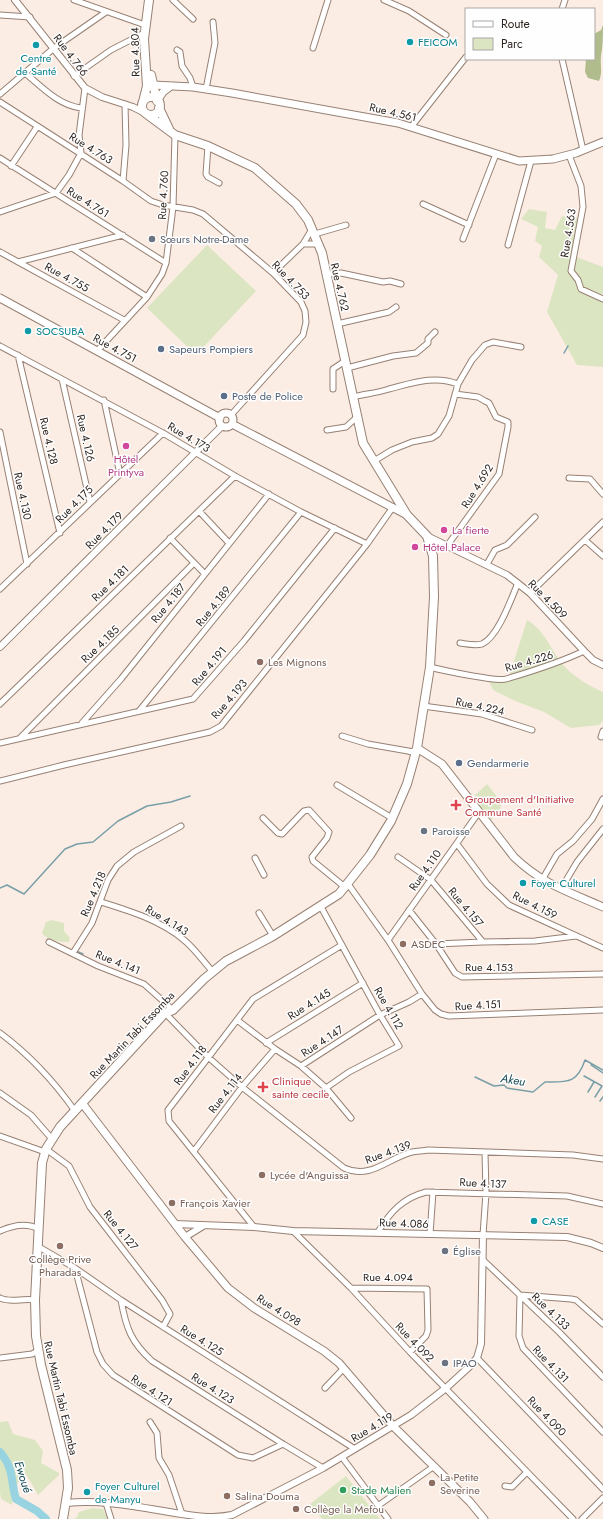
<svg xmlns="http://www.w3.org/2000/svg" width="603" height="1519" viewBox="0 0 603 1519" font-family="Jost,sans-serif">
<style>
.green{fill:#dce5c2}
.forest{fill:#b1bc8d}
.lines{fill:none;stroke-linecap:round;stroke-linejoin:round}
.stream{stroke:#789fa7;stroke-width:1.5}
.river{stroke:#97d3e1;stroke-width:8}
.minor-casing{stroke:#978173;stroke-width:7}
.tertiary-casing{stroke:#978173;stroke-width:8}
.secondary-casing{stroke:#978173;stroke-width:9}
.primary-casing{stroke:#978173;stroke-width:10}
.minor{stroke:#fff;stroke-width:5}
.tertiary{stroke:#fff;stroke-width:6}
.secondary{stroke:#fff;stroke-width:7}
.primary{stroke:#fff;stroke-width:8}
.culture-dot{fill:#0f9aa8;stroke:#fefefe;stroke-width:1.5}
.worship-dot{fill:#6b7280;stroke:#fefefe;stroke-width:1.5}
.service-dot{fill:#5c6f8a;stroke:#fefefe;stroke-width:1.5}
.hotel-dot{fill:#d1479c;stroke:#fefefe;stroke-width:1.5}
.education-dot{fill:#8d6e63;stroke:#fefefe;stroke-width:1.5}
.health-dot{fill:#e0444e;stroke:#fefefe;stroke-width:1.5}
.leisure-dot{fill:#2e9e5b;stroke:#fefefe;stroke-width:1.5}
.labels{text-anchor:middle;stroke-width:3;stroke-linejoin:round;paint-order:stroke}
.culture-label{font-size:11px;fill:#0d838f;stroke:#fefefe;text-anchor:start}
.street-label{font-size:11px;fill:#2f2520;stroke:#fefefe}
.worship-label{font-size:11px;fill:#5b616d;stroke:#fefefe;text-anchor:start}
.service-label{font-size:11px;fill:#4e5e75;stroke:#fefefe;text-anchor:start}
.hotel-label{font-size:11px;fill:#b23c85;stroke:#fefefe;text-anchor:start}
.education-label{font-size:11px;fill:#785e54;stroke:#fefefe;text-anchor:start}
.health-label{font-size:11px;fill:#be3a42;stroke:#fefefe;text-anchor:start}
.leisure-label{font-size:11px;fill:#27864d;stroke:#fefefe;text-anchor:start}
.water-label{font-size:12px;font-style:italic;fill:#184c57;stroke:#fefefe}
</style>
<rect width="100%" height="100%" fill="#fcede4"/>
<!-- green -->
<path class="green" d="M529 209 547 212 545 228 555 230 562 216 578 218 574 256 603 267V367L577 365 547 312 558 275 539 257 542 246 535 241 538 227 521 219Z
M207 245 256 291 196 355 147 308Z
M527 620C547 632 551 652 566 668 577 679 590 686 603 692V721L599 725 571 728 544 712 513 700 493 690 489 681 508 680Z
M487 784 502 803 499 812 491 820 473 797Z
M52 920 64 923V931L70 938 69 942C60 942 48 941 42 933L46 922Z
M8 1421 13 1434 35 1440 43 1451 41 1463 59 1473V1475L38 1495 26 1474 16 1485 12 1505 1 1499 0 1493V1422Z
M346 1476 380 1519H322L310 1504Z
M92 1508 103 1509 108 1519H74L77 1517 79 1512Z"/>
<!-- forest -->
<path class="forest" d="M603 25C603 35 603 46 601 56 600 66 603 72 599 81L588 78 585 72 586 59H594V34L601 30Z"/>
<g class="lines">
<!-- stream -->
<path class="stream" d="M564 353 568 346
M0 888 7 885 24 894 65 849 77 844 93 842 118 821 147 806 171 802 190 796
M76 951 83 954
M591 1065 603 1073
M584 1076 602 1086 595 1097
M475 1077 494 1086 504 1085 507 1088 533 1092 545 1082C567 1082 577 1084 585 1060L603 1070
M588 1092 594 1082
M600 1101 603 1097"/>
<!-- river -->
<path class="river" d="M0 1452C15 1470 10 1480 16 1499L37 1511 46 1519"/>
<!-- minor casing -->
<g class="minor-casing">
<path id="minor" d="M74 0 145 25
M173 0 193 19
M384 0 409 11 446 35
M562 9 565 0
M0 15 30 17
M313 48 328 0
M177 50 180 52 182 66 190 78 193 87
M562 59 583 150
M25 73C42 87 58 105 81 108
M74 76 111 50 144 33
M206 89 215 43 213 22
M0 94 54 48 106 12
M0 102 123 181 151 201 163 205 193 210 203 214 273 273 301 302 305 311 306 322 303 335 231 415
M411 127 466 57
M208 146 206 174 208 177 219 183
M569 155 581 186 583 207 571 271 578 280 581 289 603 299
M0 158 166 263
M11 166 37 127
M123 181 126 145 125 104
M423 204 469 225
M0 212 56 193 69 175 81 153 79 135 85 88
M315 234 346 225
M463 239 496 154
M303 244H319
M508 245 531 161
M72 248 147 297
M0 252 124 320
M18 262 123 235
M273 273 303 244 312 229
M326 274 341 273 383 282 390 281 401 284
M337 324 389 312 396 307
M0 346 163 433 235 476 301 512 367 544
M97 351 147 297 162 274 166 263 173 207 175 135
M18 355 60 533
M347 368 393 356 416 353 428 343V339L435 332
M62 379 90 502
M333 389V369L345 361
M353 397C365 394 377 393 389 389 413 383 434 375 458 384
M104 400 120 474
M327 430 346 427 357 417
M0 432 27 564
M374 461 392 450 412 442 432 438 438 434 449 416 458 384 472 360 485 345 493 342 521 347
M569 478 590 479 603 494
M199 511 229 543
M170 538 205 574
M585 540 603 556
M447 546 499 474 508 427V422L496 417 489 403 485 401 478 397 455 394
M487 564 495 550 507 545 535 517
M0 589 163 433
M530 593 603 522
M460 643C467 644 475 646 482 644 498 637 511 599 518 583
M430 667C441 670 497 682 506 679 533 671 559 663 584 651
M0 704 235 476
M423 706 482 714 532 730
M139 711 301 512
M82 723 121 679 269 494
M342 736 368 744 408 751 412 752 416 749
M601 737 603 731
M20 738 194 563
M0 743 193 699 244 641 335 528
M0 781 64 765 210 732 221 726 367 544 393 507
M337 785 392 818
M263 818 278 833 282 834 304 811 309 810 329 832 327 838 312 857 313 861 346 888
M457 844 487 884 509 905 603 948
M398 857 431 880 483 942 535 941 576 936
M255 858 264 875
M542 880 557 854 573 841 592 819 603 799
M348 884 388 940 422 994 435 1010 441 1014 449 1016 603 1010
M561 889 577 862 603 829
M101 902C130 911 160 920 184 940 195 949 203 961 213 972
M320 905 380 1015 399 1046 349 1072 326 1088
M409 910 436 944 455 973 462 977 603 974
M259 913 273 936
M388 940 479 812
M49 942 98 966 144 984 173 1010
M436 944 483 942
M73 953 92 923 108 880 117 866 134 852 181 826
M165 1013 208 1057 242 1087 344 1168C371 1180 388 1158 412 1152 417 1151 423 1151 428 1150L573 1155 603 1159
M237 1020 275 1049 301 1066 380 1015 409 1002 422 994
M0 1033C31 1056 53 1080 75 1111
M266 1043 363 983
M301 1066 326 1088 351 1118
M0 1093 31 1115 52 1139
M0 1136 45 1152
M46 1149 69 1166 90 1207 162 1300 170 1314 163 1327
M194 1151 242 1087 275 1049
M254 1227 169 1121 168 1110 253 999 342 945
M0 1231C13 1225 26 1222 39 1229
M293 1231 351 1288 410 1352 573 1519
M378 1232C390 1212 403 1198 426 1192L567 1196 603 1204
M430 1234 433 1192
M483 1235 486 1193 485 1153
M39 1247 75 1268 121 1300 355 1449
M483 1260 559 1332 603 1377
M75 1268 97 1352 103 1364 113 1375 238 1455 253 1458 283 1444
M351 1288 427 1289 428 1330 426 1336 410 1352
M0 1298C9 1303 23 1298 35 1300
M121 1300C126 1328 131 1342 152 1361L283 1444 323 1468
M603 1324 576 1300 571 1299 520 1295 519 1336 523 1348 603 1432
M0 1358 32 1354 38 1351
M477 1358 603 1489
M325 1388 344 1368
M150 1422 157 1433 159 1458 169 1475 182 1514
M342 1457 388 1519
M505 1486 512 1487 527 1472
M106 1503 111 1519
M379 1505 433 1467
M582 1519 603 1498"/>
</g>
<!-- tertiary casing -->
<g class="tertiary-casing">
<path id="tertiary" d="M15 0 85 88 102 97 133 107 145 113
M427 536 507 575 530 593 584 651 593 660 603 665
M0 647 222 426
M175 1224 254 1227 293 1231 567 1237 591 1243 603 1248
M185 1237 203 1226
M66 1503C102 1499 139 1507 175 1513 194 1516 213 1519 232 1515L323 1468 411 1415 446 1388 470 1366 477 1358 481 1344 483 1235"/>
</g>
<!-- secondary casing -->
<g class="secondary-casing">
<path id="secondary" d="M153 85 193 87 232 93 398 123 519 161 553 159 576 153 603 142
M157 101 163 92 171 86
M0 298 220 418
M219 420a7 7 0 1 1 14 0a7 7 0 1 1-14 0Z
M232 424 407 515
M417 748 442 764 514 857C542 884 569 892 603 907
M82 1103 185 1237 228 1288 254 1308 324 1351 339 1363 393 1426 470 1502 484 1519"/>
</g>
<!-- primary casing -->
<g class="primary-casing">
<path id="primary" d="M151 75 157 101
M142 106a9 9 0 1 1 18 0a9 9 0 1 1-18 0Z
M143 102 147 86 144 39 149 0
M159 108 169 129
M63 1519 68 1488 67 1470 41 1365 36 1336 35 1300 42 1163 46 1149 60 1127 165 1013 173 1010 204 979 226 961 273 936 339 894 370 855 391 821 407 784 417 748 430 667 434 597 433 556 427 536 407 515 363 443 322 253 308 220 296 204 255 168 208 146 175 135 148 115"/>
</g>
<!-- minor -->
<use href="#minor" class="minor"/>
<!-- tertiary -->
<use href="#tertiary" class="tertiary"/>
<!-- secondary -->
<use href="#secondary" class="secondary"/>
<!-- primary -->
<use href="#primary" class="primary"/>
</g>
<!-- markers -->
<g class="culture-dot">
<circle cx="410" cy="42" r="4"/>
<circle cx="36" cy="45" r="4"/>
<circle cx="28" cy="331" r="4"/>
<circle cx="523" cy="883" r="4"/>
<circle cx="534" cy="1221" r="4"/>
<circle cx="87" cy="1492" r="4"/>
</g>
<g class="worship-dot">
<circle cx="152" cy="239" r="4"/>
<circle cx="424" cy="831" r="4"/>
<circle cx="445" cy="1251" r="4"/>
<circle cx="445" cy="1363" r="4"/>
</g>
<g class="service-dot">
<circle cx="161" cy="349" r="4"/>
<circle cx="224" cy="396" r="4"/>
<circle cx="459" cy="763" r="4"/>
</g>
<g class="hotel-dot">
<circle cx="126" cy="446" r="4"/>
<circle cx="444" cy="530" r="4"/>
<circle cx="415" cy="547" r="4"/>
</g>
<g class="education-dot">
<circle cx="260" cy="662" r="4"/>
<circle cx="403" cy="944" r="4"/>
<circle cx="262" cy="1175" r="4"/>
<circle cx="172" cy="1203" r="4"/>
<circle cx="60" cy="1246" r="4"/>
<circle cx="432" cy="1483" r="4"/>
<circle cx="227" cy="1496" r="4"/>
<circle cx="296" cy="1509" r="4"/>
</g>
<g class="health-dot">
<path d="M454 799h4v4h4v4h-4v4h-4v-4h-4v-4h4z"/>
<path d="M261 1081h4v4h4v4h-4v4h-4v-4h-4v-4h4z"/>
</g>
<circle class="leisure-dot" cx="343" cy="1490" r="4"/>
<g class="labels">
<!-- culture labels -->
<g class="culture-label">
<text x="418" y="46">FEICOM</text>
<text x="36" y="62" text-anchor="middle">Centre<tspan x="36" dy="13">de Santé</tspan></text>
<text x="36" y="335">SOCSUBA</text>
<text x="531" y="887">Foyer Culturel</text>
<text x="542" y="1225">CASE</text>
<text x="95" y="1490">Foyer Culturel<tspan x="95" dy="13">de Manyu</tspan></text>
</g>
<!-- street labels -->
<g class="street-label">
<text transform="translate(135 52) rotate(-91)" y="4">Rue 4.804</text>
<text transform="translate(71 55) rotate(53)" y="4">Rue 4.766</text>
<text transform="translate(393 112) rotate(13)" y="4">Rue 4.561</text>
<text transform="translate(91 148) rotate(32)" y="4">Rue 4.763</text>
<text transform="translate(163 195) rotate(-87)" y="4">Rue 4.760</text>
<text transform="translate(88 202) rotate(32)" y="4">Rue 4.761</text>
<text transform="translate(568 233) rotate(-81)" y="4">Rue 4.563</text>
<text transform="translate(67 277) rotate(29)" y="4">Rue 4.755</text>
<text transform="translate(291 280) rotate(46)" y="4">Rue 4.753</text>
<text transform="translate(340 287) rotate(77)" y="4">Rue 4.762</text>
<text transform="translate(115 348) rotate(28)" y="4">Rue 4.751</text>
<text transform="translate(189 437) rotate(31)" y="4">Rue 4.173</text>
<text transform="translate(86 438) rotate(77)" y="4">Rue 4.126</text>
<text transform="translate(49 441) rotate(77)" y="4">Rue 4.128</text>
<text transform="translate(477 486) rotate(-58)" y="4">Rue 4.692</text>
<text transform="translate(23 496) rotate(78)" y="4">Rue 4.130</text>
<text transform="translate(74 504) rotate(-45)" y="4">Rue 4.175</text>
<text transform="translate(104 530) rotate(-45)" y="4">Rue 4.179</text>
<text transform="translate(110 583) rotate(-44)" y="4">Rue 4.181</text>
<text transform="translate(548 599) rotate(45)" y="4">Rue 4.509</text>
<text transform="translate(168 603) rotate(-51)" y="4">Rue 4.187</text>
<text transform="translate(213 606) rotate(-51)" y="4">Rue 4.189</text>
<text transform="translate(100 644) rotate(-44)" y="4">Rue 4.185</text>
<text transform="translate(529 661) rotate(-16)" y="4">Rue 4.226</text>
<text transform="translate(209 666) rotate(-50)" y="4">Rue 4.191</text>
<text transform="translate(229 699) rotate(-49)" y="4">Rue 4.193</text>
<text transform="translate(480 706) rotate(12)" y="4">Rue 4.224</text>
<text transform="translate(425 870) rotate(-55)" y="4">Rue 4.110</text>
<text transform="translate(93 894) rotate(-67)" y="4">Rue 4.218</text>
<text transform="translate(535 905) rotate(27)" y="4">Rue 4.159</text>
<text transform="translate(466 907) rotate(50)" y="4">Rue 4.157</text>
<text transform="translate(167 920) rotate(31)" y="4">Rue 4.143</text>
<text transform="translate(118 962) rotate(22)" y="4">Rue 4.141</text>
<text x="489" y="971">Rue 4.153</text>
<text transform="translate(309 1004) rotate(-32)" y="4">Rue 4.145</text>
<text transform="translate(478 1005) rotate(-3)" y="4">Rue 4.151</text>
<text transform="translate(389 1008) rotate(60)" y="4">Rue 4.112</text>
<text transform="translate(132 1035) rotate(-46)" y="4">Rue Martin Tabi Essomba</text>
<text transform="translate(322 1041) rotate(-33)" y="4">Rue 4.147</text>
<text transform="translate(190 1065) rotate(-53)" y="4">Rue 4.118</text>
<text transform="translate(225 1093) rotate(-52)" y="4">Rue 4.114</text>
<text transform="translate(388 1152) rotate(-20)" y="4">Rue 4.139</text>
<text transform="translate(483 1183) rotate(3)" y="4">Rue 4.137</text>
<text transform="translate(404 1223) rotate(2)" y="4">Rue 4.086</text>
<text transform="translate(121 1230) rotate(51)" y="4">Rue 4.127</text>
<text x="388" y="1281">Rue 4.094</text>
<text transform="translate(279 1310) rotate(32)" y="4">Rue 4.098</text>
<text transform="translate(551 1311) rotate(44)" y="4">Rue 4.133</text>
<text transform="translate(202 1340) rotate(32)" y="4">Rue 4.125</text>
<text transform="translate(415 1342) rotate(46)" y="4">Rue 4.092</text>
<text transform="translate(551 1364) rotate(46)" y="4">Rue 4.131</text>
<text transform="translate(213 1388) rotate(32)" y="4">Rue 4.123</text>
<text transform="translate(152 1390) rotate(33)" y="4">Rue 4.121</text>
<text transform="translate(61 1398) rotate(77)" y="4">Rue Martin Tabi Essomba</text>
<text transform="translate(547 1416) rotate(46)" y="4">Rue 4.090</text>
<text transform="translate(372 1427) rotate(-31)" y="4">Rue 4.119</text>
</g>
<!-- worship labels -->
<g class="worship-label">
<text x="160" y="243">Sœurs Notre-Dame</text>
<text x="432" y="835">Paroisse</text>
<text x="453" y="1255">Église</text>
<text x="453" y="1367">IPAO</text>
</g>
<!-- service labels -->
<g class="service-label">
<text x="169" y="353">Sapeurs Pompiers</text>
<text x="232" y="400">Poste de Police</text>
<text x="467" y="767">Gendarmerie</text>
</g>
<!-- hotel labels -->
<g class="hotel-label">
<text x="126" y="463" text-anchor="middle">Hôtel<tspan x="126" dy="13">Printyva</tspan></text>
<text x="452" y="534">La fierte</text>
<text x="423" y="551">Hôtel Palace</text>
</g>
<!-- education labels -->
<g class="education-label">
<text x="268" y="666">Les Mignons</text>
<text x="411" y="948">ASDEC</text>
<text x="270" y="1179">Lycée d'Anguissa</text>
<text x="180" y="1207">François Xavier</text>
<text x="60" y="1263" text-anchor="middle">Collège Prive<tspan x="60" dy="13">Pharadas</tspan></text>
<text x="440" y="1481">La Petite<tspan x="440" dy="13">Severine</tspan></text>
<text x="235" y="1500">Salina Douma</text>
<text x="304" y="1513">Collège la Mefou</text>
</g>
<!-- health labels -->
<g class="health-label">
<text x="465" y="803">Groupement d'Initiative<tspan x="465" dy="13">Commune Santé</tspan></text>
<text x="272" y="1085">Clinique<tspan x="272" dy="13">sainte cecile</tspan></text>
</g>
<!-- leisure labels -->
<g class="leisure-label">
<text x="351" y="1494">Stade Malien</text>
</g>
<!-- water labels -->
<g class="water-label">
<text transform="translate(513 1080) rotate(9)" y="4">Akeu</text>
<text transform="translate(23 1477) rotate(72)" y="4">Ewoué</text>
</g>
</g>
<!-- legend -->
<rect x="465" y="8" width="130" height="52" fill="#fefefe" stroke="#aba7a5"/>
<rect x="473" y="21" width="20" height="6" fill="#ffffff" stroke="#aba7a5"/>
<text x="501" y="28" font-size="12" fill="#2f2520">Route</text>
<rect x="473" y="38" width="20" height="12" fill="#dce5c2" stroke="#aba7a5"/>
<text x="501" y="48" font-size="12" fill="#2f2520">Parc</text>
</svg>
